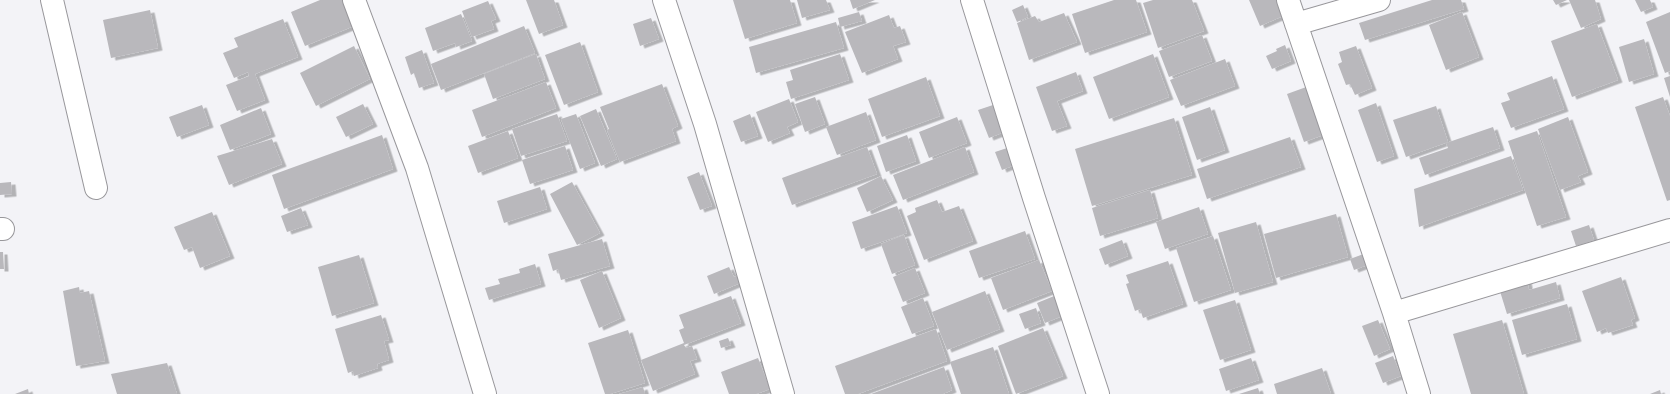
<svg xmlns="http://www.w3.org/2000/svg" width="1670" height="394" viewBox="0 0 1670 394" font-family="Cabin,sans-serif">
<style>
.building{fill:#b9b8bc;filter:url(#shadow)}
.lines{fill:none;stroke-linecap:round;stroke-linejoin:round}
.minor-casing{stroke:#98979b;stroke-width:24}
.minor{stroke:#fff;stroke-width:22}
</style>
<defs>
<filter id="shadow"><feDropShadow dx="4.5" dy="2.5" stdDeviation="0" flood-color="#0004"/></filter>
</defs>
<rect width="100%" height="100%" fill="#f3f3f7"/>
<!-- building -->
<path class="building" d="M320 0H343L354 26 305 46 291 12Z
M526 0H554L563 25 539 34Z
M733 0H790L797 23 745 39Z
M797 0H826L830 10 802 18Z
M850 0H875L853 9Z
M1114 0H1136L1147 32 1085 53 1072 14Z
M1153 0H1192L1204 31 1158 48 1143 3Z
M1249 0H1276L1283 16 1260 26Z
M1432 0H1461L1464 9 1365 40 1359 23Z
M1553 0H1567L1556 5Z
M1569 0H1595L1601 19 1581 28Z
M1635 0H1650L1653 7 1641 12Z
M488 1 496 19 491 21 494 29 472 37 462 11Z
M1023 5 1028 17 1017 22 1012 10Z
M150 10 158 48 111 58 103 20Z
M859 12 862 21 840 27 838 18Z
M1462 12 1479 57 1446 70 1429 25Z
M1670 12V71L1665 73 1646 22Z
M1064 13 1077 42 1029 60 1017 23 1035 16 1039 22Z
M461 14 472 41 456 47 455 43 433 51 425 28Z
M889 15 894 28 900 26 906 42 893 46 898 59 862 73 845 32Z
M651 18 659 39 640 46 633 24Z
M283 19 298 57 255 74 265 100 237 111 226 85 249 76 248 72 234 78 223 53 238 47 234 38Z
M836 22 844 48 756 73 749 47Z
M1597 24 1618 80 1572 97 1551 41Z
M524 26 535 53 441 90 431 64Z
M1202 35 1212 61 1169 77 1159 51Z
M1644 39 1654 74 1629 82 1619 47Z
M580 42 598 92 564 105 545 55Z
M1285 45 1291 61 1272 69 1266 56 1277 51 1276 49Z
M354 46 370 79 316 106 300 73Z
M1356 46 1372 88 1355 95 1350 84 1346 85 1338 64 1342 62 1339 52Z
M422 50 434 83 419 88 414 73 411 75 405 57Z
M536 54 545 79 493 99 484 74Z
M840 54 849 80 791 99 786 82 793 80 790 70Z
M1153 54 1169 97 1109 119 1093 77Z
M1225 59 1235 86 1181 106 1170 80Z
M1076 72 1083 91 1057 101 1067 126 1052 131 1036 87Z
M1552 76 1564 109 1511 128 1501 103 1510 100 1507 93Z
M1670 76V97L1664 78Z
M926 77 940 116 882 137 868 99Z
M546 82 556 108 482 137 472 110Z
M662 84 678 126 672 129 676 141 620 162 607 130 609 129 600 107Z
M1309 86 1326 134 1304 142 1287 94Z
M815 97 825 124 805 132 795 104Z
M1663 97 1670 116V200L1667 201 1635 107Z
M789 99 798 122 787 127 790 133 768 142 756 112Z
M1376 103 1394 156 1377 162 1358 110Z
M363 104 373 124 346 137 336 117Z
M996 104 1007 131 989 138 978 110Z
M202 105 209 125 177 137 169 117Z
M1436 106 1448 142 1406 157 1393 120Z
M1210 107 1225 150 1197 160 1182 117Z
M261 108 271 134 230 150 220 125Z
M596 109 617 159 601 166 580 116Z
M866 112 876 140 837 155 826 127Z
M557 114 567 141 521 156 512 129Z
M576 114 595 163 580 169 561 119Z
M750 114 758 136 741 142 733 121Z
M957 117 967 143 929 158 919 132Z
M1568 117 1588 172 1578 176 1581 182 1560 190 1538 129Z
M1174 118 1192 175 1092 206 1075 149Z
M1493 127 1500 148 1425 175 1419 158 1448 148 1446 143Z
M508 131 518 158 478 173 468 146Z
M1537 131 1566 217 1537 226 1508 141Z
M382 135 393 169 284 209 272 175Z
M907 135 916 161 886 172 877 146Z
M1290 137 1301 167 1207 199 1197 169Z
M272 139 282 164 229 185 217 156Z
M565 146 573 170 530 184 522 160Z
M1013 146 1020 163 1002 170 995 152Z
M867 147 877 174 792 205 782 178Z
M965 147 974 172 903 200 893 175Z
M1511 156 1523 190 1419 227 1414 189Z
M699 172 712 206 700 210 687 177Z
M881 176 893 200 867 212 857 188Z
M11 182 12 194 0 195V183Z
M572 182 600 233 577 245 550 194Z
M540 187 547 209 504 223 497 201Z
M1150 190 1158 218 1100 236 1092 208Z
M937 200 942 212 959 206 973 241 924 260 907 216 916 212 915 208Z
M897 206 907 233 861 249 852 222Z
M1199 207 1208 234 1165 249 1156 222Z
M301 208 308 225 287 232 281 216Z
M212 212 230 256 200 268 192 247 184 250 174 227Z
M1336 214 1348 257 1276 278 1264 234Z
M1256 222 1273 282 1235 293 1218 233Z
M1589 225 1594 240 1576 246 1571 231Z
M1025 231 1035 259 979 278 969 251Z
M904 235 915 265 892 274 881 244Z
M1213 236 1231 290 1194 302 1176 248Z
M602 239 610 266 561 280 558 269 553 271 548 254Z
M1122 240 1128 256 1105 265 1099 249Z
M0 252H3L4 269H0Z
M1369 252 1373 263 1354 270 1350 259Z
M359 255 374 303 332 316 318 267Z
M1039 260 1052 291 1003 310 991 278Z
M1168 261 1183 304 1143 318 1140 309 1135 311 1126 284 1129 283 1126 275Z
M535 264 541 284 489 300 485 288 500 284 498 279 520 273 519 269Z
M729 267 734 277 742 274 745 281 714 294 707 276Z
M915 268 925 293 903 302 893 277Z
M602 271 621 318 599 328 580 280Z
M1621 277 1635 318 1631 320 1633 325 1608 333 1606 328 1597 332 1582 291Z
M1527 280 1529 290 1556 282 1560 298 1507 314 1499 288Z
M79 287 80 293 89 291 105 361 76 366 63 291Z
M985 291 1000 329 947 350 932 312Z
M1059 294 1067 314 1045 323 1037 303Z
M731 296 741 323 684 345 686 348 692 346 697 359 690 361 695 374 653 391 641 360 684 343 679 330 684 328 679 315Z
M923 298 934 326 912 334 901 307Z
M1235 300 1251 350 1220 360 1203 310Z
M1567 304 1577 339 1522 355 1512 320Z
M1036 308 1041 323 1025 329 1019 314Z
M381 315 389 340 384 341 389 360 377 364 378 368 354 376 353 371 348 373 335 329Z
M1378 320 1390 349 1374 356 1362 326Z
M1502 320 1524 394H1471L1453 334Z
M1043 328 1063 376 1016 394 998 346Z
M936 329 947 361 858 394H845L835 366Z
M628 330 645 383 610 394H605L588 343Z
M728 338 731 345 721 348 719 341Z
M993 347 1009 394H961L950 362Z
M1393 356 1401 376 1383 383 1375 363Z
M758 358 770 389 756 394H729L721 372Z
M1251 358 1259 380 1226 391 1219 369Z
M167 363 177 394H117L111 374Z
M944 367 952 390 943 394H871Z
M1322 368 1331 394H1277L1274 384Z
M643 387 645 394H619Z
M1258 388 1260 394H1239Z
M28 389 29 394H15Z
M1660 390 1661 394H1650Z"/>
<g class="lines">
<!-- minor casing -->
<g class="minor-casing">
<path id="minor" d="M52 0 96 188
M354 0 417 168 485 394
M664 0 705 124 783 394
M972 0 1034 198 1098 394
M1288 0 1394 313 1419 394
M1296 24 1379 0
M0 229H3
M1394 313 1670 230"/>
</g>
<!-- minor -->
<use href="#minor" class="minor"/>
</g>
</svg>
